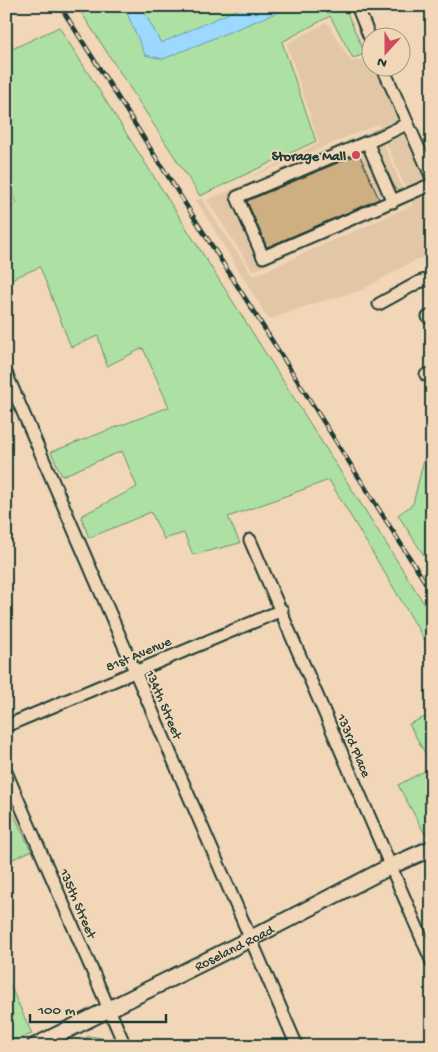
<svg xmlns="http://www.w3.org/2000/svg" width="438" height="1052" viewBox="0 0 438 1052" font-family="'Gochi Hand',sans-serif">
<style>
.built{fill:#e2c7a6}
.green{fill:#ace1a3;stroke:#668f6c}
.water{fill:#9dd9fe;stroke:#6b9bad}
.building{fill:#cdaf81;stroke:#1f3d34}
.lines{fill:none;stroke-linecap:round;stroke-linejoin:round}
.minor-casing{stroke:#1f3d34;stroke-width:15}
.major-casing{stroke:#1f3d34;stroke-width:19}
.minor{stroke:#f1d6b8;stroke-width:11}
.major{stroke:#f1d6b8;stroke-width:15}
.rail-casing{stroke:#1f3d34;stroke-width:4.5}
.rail{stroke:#f1d6b8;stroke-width:2.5;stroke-dasharray:8;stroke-linecap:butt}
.poi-dot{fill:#d1495b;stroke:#f1d6b8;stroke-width:2}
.labels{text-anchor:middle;stroke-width:4;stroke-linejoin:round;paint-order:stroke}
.poi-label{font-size:14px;font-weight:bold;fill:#1f3d34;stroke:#f1d6b8;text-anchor:end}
.street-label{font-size:14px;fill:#1f3d34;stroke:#f1d6b8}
</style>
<rect width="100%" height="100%" fill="#f1d6b8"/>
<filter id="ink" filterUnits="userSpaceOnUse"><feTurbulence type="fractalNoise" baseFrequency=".02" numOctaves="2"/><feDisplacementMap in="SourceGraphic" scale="10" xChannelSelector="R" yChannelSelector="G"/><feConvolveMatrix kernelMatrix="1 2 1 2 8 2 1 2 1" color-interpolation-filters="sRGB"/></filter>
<g filter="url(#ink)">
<!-- built -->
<path class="built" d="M327 22 351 62 366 59 369 55 370 68H374L432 196V257L417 259 362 290 303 307 269 320 196 200 203 199 204 203 253 276 413 205 378 124 242 181 319 143 287 44Z
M377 128 409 204 253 271 207 200Z"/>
<!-- green -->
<path class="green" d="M77 6H344L365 54 353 58 330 16 282 42 316 141 200 196Z
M59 27 432 616V652L329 480 228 517 240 543 193 555 184 533 164 539 151 512 89 538 81 516 137 487 122 451 62 476 51 452 169 407 143 348 107 366 98 336 71 347 40 267 6 281V208L17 203 6 181V52Z
M432 449V568L398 515 413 504 426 451Z
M432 714V766L409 724Z
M432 767V831L425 834 398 785Z
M6 797 31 851 6 862Z
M6 976 32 1034 6 1044Z
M89 1036 113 1040 115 1046H71Z"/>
<!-- water -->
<path class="water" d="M124 6H141L161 43 245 6H293L163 59 145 55Z"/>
<!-- building -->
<path class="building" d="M359 154 379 199 267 247 247 201Z"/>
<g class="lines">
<!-- minor casing -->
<g class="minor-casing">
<path id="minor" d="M357 6 370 38
M383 68 432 178
M367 143 407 124
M393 202 367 142 237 197 263 257 432 184
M379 304 419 282 432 278
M428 317 432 316
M6 373 297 1046
M426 375 432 373
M250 540 432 962
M6 726 282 610
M6 772 125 1046"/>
</g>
<!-- major casing -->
<g class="major-casing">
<g id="major">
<path id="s1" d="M35 1046 250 939 391 866 432 848"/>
</g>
</g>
<!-- minor -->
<use href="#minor" class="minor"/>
<!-- major -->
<use href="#major" class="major"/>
<!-- rail casing -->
<g class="rail-casing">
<path id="rail" d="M60 6 432 593"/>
</g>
<!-- rail -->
<use href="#rail" class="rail"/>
</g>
</g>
<!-- markers -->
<circle class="poi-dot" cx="356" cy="155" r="5"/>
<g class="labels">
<!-- poi labels -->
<g class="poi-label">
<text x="346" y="160">Storage Mall</text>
</g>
<!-- street labels -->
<g class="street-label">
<text transform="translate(138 653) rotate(-23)" y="5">81st Avenue</text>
<text transform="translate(165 704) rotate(67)" y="5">134th Street</text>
<text transform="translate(355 745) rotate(67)" y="5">133rd Place</text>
<text transform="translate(79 903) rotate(67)" y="5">135th Street</text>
<text dy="5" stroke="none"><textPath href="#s1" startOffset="222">Roseland Road</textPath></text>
</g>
</g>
<!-- margin -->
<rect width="438" height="1052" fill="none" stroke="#f1d6b8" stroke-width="25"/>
<rect x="12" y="12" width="413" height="1027" fill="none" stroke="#1f3d34" stroke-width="2" filter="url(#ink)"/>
<!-- north arrow -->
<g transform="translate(386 52) rotate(201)"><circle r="24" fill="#f1d6b8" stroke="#9d9983"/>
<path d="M0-4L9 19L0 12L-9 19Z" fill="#d1495b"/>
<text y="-8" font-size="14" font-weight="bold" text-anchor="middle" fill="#1f3d34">N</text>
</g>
<!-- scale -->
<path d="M30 1014v8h136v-8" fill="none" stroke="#1f3d34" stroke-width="2.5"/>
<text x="38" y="1014" font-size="15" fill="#1f3d34" stroke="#f1d6b8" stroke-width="4" paint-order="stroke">100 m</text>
</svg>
